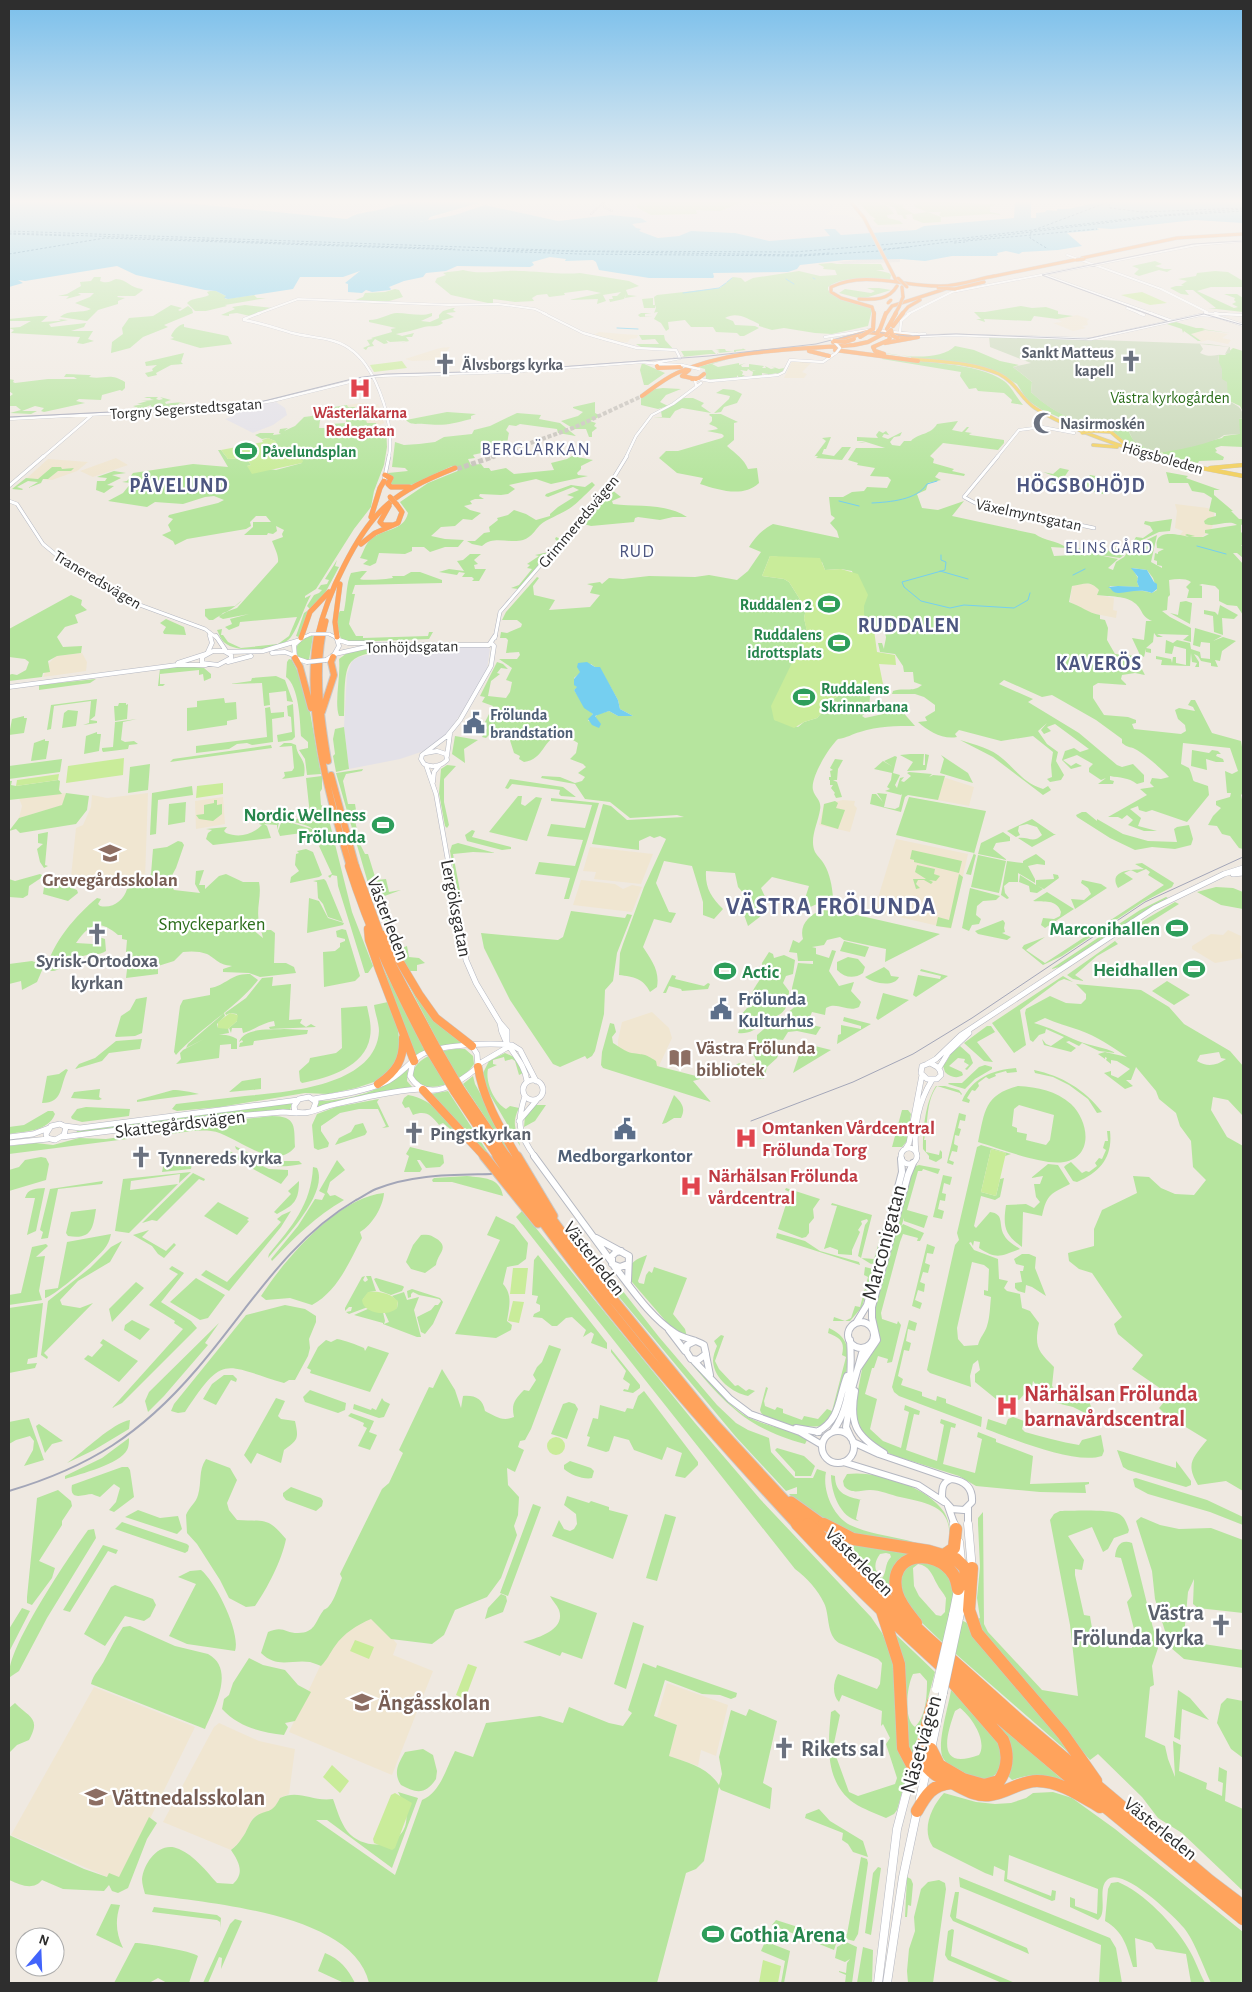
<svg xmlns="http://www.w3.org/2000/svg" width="1252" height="1992" viewBox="0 0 1252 1992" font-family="'Alegreya Sans',sans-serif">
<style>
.industrial{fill:#e3e1e8}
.education{fill:#f0e6d1}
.green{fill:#b6e59e;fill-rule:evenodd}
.cemetery{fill:#c8d9b8;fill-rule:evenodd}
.pitch{fill:#c9ec9a}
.plaza{fill:#dfdcd8}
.water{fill:#75cff0}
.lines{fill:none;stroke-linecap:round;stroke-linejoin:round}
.stream{stroke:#75cff0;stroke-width:1}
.ferry{stroke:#0d6fa3;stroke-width:1;stroke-dasharray:2.5 2;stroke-linecap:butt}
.highway-tunnel-far1{stroke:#c8c4bd;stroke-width:4;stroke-dasharray:4 2;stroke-linecap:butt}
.highway-tunnel{stroke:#c8c4bd;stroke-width:5;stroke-dasharray:5 2.5;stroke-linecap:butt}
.minor-far6-casing{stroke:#b4b7c1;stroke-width:2.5}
.minor-far5-casing{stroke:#b4b7c1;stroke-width:3}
.minor-far4-casing{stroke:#b4b7c1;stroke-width:4}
.minor-far3-casing{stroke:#b4b7c1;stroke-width:5}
.minor-far2-casing{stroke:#b4b7c1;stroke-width:6}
.minor-far1-casing{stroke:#b4b7c1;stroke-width:8}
.minor-casing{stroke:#b4b7c1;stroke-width:9}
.major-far1-casing{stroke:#c9c9c9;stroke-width:4}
.major-casing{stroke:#c9c9c9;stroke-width:4.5}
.highway-far6-casing{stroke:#c9c9c9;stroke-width:4}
.highway-far5-casing{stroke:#c9c9c9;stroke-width:4.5}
.highway-far4-casing{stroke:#c9c9c9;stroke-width:5.5}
.highway-far3-casing{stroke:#c9c9c9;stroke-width:8}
.highway-far2-casing{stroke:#c9c9c9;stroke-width:9}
.highway-far1-casing{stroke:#c9c9c9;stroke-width:11}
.highway-casing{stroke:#c9c9c9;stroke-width:13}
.minor-far6{stroke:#fff;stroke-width:2}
.minor-far5{stroke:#fff;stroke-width:2.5}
.minor-far4{stroke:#fff;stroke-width:3}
.minor-far3{stroke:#fff;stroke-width:4}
.minor-far2{stroke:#fff;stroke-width:5}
.minor-far1{stroke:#fff;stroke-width:6}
.minor{stroke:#fff;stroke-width:8}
.major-far1{stroke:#f2d163;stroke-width:3}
.major{stroke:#f2d163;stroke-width:4}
.highway-far6{stroke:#ffa35c;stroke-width:3}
.highway-far5{stroke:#ffa35c;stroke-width:4}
.highway-far4{stroke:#ffa35c;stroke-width:5}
.highway-far3{stroke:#ffa35c;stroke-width:6}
.highway-far2{stroke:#ffa35c;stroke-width:8}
.highway-far1{stroke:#ffa35c;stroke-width:9}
.highway{stroke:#ffa35c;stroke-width:12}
.tram-far1{stroke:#a3a6b8;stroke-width:1}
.tram{stroke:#a3a6b8;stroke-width:2}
.rail-casing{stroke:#a3a6b8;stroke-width:2}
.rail{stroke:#fff;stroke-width:1;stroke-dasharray:1;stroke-linecap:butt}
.minor-bridge-far3-casing{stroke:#b4b7c1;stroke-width:3;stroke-linecap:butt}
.minor-bridge-far2-casing{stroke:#b4b7c1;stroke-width:4;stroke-linecap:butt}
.minor-bridge-far1-casing{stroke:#b4b7c1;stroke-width:5;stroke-linecap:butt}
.minor-bridge-casing{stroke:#b4b7c1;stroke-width:9;stroke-linecap:butt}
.major-bridge-casing{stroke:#c9c9c9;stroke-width:4;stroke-linecap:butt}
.highway-bridge-far3-casing{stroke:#c9c9c9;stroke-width:4;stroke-linecap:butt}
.highway-bridge-far2-casing{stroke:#c9c9c9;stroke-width:4.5;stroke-linecap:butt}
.highway-bridge-far1-casing{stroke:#c9c9c9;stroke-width:5.5;stroke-linecap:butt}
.highway-bridge-casing{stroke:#c9c9c9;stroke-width:9;stroke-linecap:butt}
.minor-bridge-far3{stroke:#fff;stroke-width:2.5}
.minor-bridge-far2{stroke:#fff;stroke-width:3}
.minor-bridge-far1{stroke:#fff;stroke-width:4}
.minor-bridge{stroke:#fff;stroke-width:8}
.major-bridge{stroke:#f2d163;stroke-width:3}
.highway-bridge-far3{stroke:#ffa35c;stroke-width:3}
.highway-bridge-far2{stroke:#ffa35c;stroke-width:4}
.highway-bridge-far1{stroke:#ffa35c;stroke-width:5}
.highway-bridge{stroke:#ffa35c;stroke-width:8}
.labels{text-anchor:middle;stroke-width:4.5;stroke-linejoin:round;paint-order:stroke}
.far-worship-label{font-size:16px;font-weight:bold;fill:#5b616d;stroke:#fff;text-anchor:start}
.far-park-label{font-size:16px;fill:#2c6e1b;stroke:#fff}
.far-street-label{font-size:16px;fill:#2e2e2e;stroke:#fff}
.far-health-label{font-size:16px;font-weight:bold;fill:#be3a42;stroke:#fff}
.far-leisure-label{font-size:16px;font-weight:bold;fill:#27864d;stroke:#fff;text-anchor:start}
.far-neighbourhood-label{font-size:16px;letter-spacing:1px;fill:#4d5680;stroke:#fff}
.far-service-label{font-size:16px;font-weight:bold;fill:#4e5e75;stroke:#fff;text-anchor:start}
.far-quarter-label{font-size:18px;letter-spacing:1px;fill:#4d5680;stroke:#fff}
.leisure-label{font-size:19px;font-weight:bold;fill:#27864d;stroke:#fff;text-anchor:end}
.education-label{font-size:19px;font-weight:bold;fill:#785e54;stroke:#fff}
.street-label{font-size:19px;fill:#2e2e2e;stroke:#fff}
.park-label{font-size:19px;fill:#2c6e1b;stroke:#fff}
.worship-label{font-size:19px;font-weight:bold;fill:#5b616d;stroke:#fff;text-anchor:start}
.service-label{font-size:19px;font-weight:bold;fill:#4e5e75;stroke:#fff;text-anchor:start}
.health-label{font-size:19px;font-weight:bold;fill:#be3a42;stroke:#fff;text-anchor:start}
.far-district-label{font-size:20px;font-weight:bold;letter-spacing:1px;fill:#4d5680;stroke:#fff}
.near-street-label{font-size:22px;fill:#2e2e2e;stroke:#fff}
.near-health-label{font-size:22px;font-weight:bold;fill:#be3a42;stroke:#fff;text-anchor:start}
.near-worship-label{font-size:22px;font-weight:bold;fill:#5b616d;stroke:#fff;text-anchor:end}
.near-education-label{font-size:22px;font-weight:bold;fill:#785e54;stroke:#fff;text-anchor:start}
.near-leisure-label{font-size:22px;font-weight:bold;fill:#27864d;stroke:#fff;text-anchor:start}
.district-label{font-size:24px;font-weight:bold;letter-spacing:1px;fill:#4d5680;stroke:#fff}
</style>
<rect width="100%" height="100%" fill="#efe9e1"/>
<!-- industrial -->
<path class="industrial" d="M166 201H410L411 202 380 210 363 211 350 216 349 217 352 218 347 219Z
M472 201H641L636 207 652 215 696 214V210L719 211 745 201 764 205 789 201H844L843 204 833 206 827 215H846L876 227H899L909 230 841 235 835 229 825 230 831 236 769 241 731 232 691 231 680 236 660 238 639 231 640 229 636 228 635 225 629 224 647 222 641 218 611 215 558 221 484 205 455 215 418 222 478 203Z
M276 402 285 408 287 415 273 425 253 433 225 419 234 416 230 409Z
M484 646 490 649 487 669 462 712 447 734 436 744 421 752 400 759 349 769 344 727 347 674 352 661 359 657 384 651Z"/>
<!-- education -->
<path class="education" d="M1077 315 1089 319 1087 321 1088 325 1082 326 1086 328 1073 331 1053 323 1062 322 1057 319Z
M1202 330 1228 334 1222 338 1231 340 1228 344 1208 340 1201 342 1190 333Z
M599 332 622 334 638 335 637 338 630 339 628 342 619 343 593 335Z
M450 347 442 357 437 360 412 361 405 359 440 348Z
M792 361 812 362 802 372 807 374 804 378H784Z
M361 403 372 404 373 406 378 404 384 423 378 426 376 423H367L366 420 355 419 357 408 348 407 347 405Z
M116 458 128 465 93 477 80 471Z
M48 459 88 462 77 471 52 480 27 478Z
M1175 504 1208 508 1214 513V521L1212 528 1202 537 1195 538 1180 535 1183 531 1175 528 1177 511Z
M1084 583 1096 585 1099 590 1098 595 1114 598 1113 610 1117 611 1116 618 1091 613 1070 602 1072 586Z
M82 653 87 662 86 671 43 677 49 663 56 656Z
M946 778 974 787 969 806 922 797 923 781Z
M66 793 63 805 19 818 22 806 19 798Z
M148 793 145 879 141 882 91 890 85 889 83 880 71 877 76 828 83 825 91 807 92 795 107 798Z
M223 797 225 824 196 829 195 801Z
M843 800 855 801 854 805 857 808 850 832 819 825 824 804Z
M896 839 968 854 951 929 874 911Z
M590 847 653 854 641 884 594 879 596 872 583 871Z
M581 880 615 884 623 889 632 885 642 887 632 912 573 905Z
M1228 930 1241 936 1240 949 1243 958 1215 963 1192 949V946L1211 934 1223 935Z
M652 1012 669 1028 672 1038 658 1068 618 1064V1040L622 1022Z
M364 1614 378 1620 397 1644 393 1655 433 1671 392 1775 289 1732 322 1662 336 1639Z
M667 1683 728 1705 716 1756 701 1750 698 1766 669 1756 677 1725 657 1717Z
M94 1687 195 1727 119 1882 11 1835Z
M219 1723 259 1741 295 1749 289 1794 280 1798 276 1806 269 1812 260 1814 253 1818 242 1839 231 1850 163 1822 214 1727Z"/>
<!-- green -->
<path class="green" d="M641 201H781L784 202 764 205 745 201 720 211 696 210 697 214 651 215 636 207Z
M857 201C871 201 886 200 894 214L887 215 888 218 900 221 903 224 878 225 873 220 876 219 871 216Z
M878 201H890L904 206 902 207 914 214 927 212 915 207 913 204 918 203 915 201 994 204 996 205 990 206V212L1000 214V215L991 214 942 217 939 215 941 212H928L941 217V222L923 223 913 219 912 214 905 215 907 217 905 218 909 219H904L902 215H898L895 208Z
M1155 261 1162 264 1155 266 1164 269H1172L1167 272 1159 270 1139 276 1134 274 1139 269 1132 266Z
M832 263 837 264H881L884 270H876L889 273 891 275 890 280C872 280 843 275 828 287V290L832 294 869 307 872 310 868 326 832 334 815 333 784 328 772 330 759 326V324C748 319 737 311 725 318L733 321 735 325 755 326 759 328 744 336H740L737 333 716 332 713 327H691L685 320 668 322 669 329 666 331 661 323 654 319 658 312 645 314V317L653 316 640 317 638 315 641 313H654L656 308 655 305V308H644L642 299 653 298V305H655L654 297 657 295 720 288 733 277 741 278 745 282 753 278 799 271 820 276 837 275 835 270 823 269 824 267 818 264Z
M463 270C480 275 500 270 518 271 537 271 561 275 580 273L629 281 639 286 626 290 628 295 637 296 625 298 626 294 624 299 610 302 609 299H613L612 296H617L621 292 603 295 606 301 597 304 598 299 569 300 601 293 587 290 564 293 565 295 549 297 547 294 537 295 532 298 534 301 515 302 493 299V303H488L451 295 435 282 437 278 446 275 443 273C449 271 456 272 463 270Z
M1215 271 1228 272 1243 281V287H1211L1197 291 1234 308 1238 307 1232 304 1236 302 1234 300 1235 298 1224 294H1237L1243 298V312L1208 308H1216L1193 290H1185L1189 295 1181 294 1170 288 1176 286H1184L1181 285 1187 281 1178 279 1196 276 1197 273Z
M94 277H101L100 281C107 284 111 281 116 279 127 279 130 288 142 289L143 290 135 296H118L117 297 125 298 118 301V304L98 310 87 321 60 317C69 309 81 314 91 309L75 303 90 297 94 293H78L81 295 66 299 69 296H58L67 294 81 286 80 282 91 281Z
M867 288H879L891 290 862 299 839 293 845 289 871 293 875 291Z
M395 289 399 290 403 297 386 302 353 301 363 297 365 293 385 292Z
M210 291H216L226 296 225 299 254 295 257 298H266L225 305 227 306 206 311H195L187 303C193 297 202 299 209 295L207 292Z
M171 305 182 308 178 310 180 311 188 306 192 309 193 313 164 325 168 327 143 337 130 348 111 353 112 342 123 334 122 328 129 318 153 316Z
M245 305 273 308 250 316 237 313 229 314V316L221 315 235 309 232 307Z
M1021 306 1032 308 1046 307 1058 311V314L1073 316 1057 319 1034 316 1031 321 984 319 985 322 976 319H981L974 312H985Z
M453 308H455L453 310 456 312 446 313 454 317 441 321 443 323C436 328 431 325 424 327 415 330 405 332 396 334L402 336 414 333 412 337H406L409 341 401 343 407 341 390 342 386 340 388 343 384 344 375 339 372 343 374 346 368 347 366 350 363 348 370 345 367 340 373 339 371 338 392 332 391 329 396 328 369 322V320C380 320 390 313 397 313 409 313 421 317 432 313V316L421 321 430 322 439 318V315L443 311Z
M39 316H48L41 322 59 321 61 320 58 319 68 320 49 324 51 327 86 323 84 327 71 331H93L88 339 94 341 83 344 77 343 80 337 11 333 14 330 9 328 20 327 31 321H9V319Z
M1176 322 1196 328H1205L1202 329 1230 333 1205 330 1191 334 1201 341H1198L1184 331 1183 333 1182 329 1167 324Z
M184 324V327L228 336 232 344 200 348 170 339 174 338 171 336C173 331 178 325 184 324Z
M639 335H664L665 340 674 350 641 347 636 344H663H659L655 339 642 340Z
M955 346 974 350 1000 361 1019 365 1013 367 1032 382 1031 392C1044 404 1060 415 1077 420 1091 425 1115 420 1127 429 1130 432 1130 436 1133 439 1139 446 1153 450 1161 452L1166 459 1128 446 1113 432 1103 430H1089L1042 410 1027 400 1017 384 1000 374 979 367 878 352C898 356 940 362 955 346Z
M742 348 746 350 682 357 684 356 681 351 712 350 716 354 720 352 717 351 720 350 715 349H725L726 351 734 352V350L743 349Z
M1233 348 1243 351V412L1240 406 1227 400 1218 363 1219 355H1225Z
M184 353 181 362 183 364 171 365 156 373 157 375 148 377 145 373 153 371 152 369 157 365 146 366 145 362Z
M732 358 712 364 718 367 739 363V365L746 363 741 365 742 367H749V364L764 366 762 368H766L765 366 771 369 775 368 771 366 779 369 784 368 782 373 778 375 776 373 768 375V372V374L762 373V376H766L752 377 753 372H751L756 370 751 371 748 369 747 371 740 370 743 372 742 375H745L742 377 745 378H739L737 375V378L709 380 706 379 705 369 698 367Z
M883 358C915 362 979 362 1004 381 1012 387 1016 397 1023 405L1011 403 1012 400 1004 393 978 391 976 388 969 389 960 376 961 372 882 359Z
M642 363 665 373 648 385H644L640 370Z
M66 374 89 375H91L89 377C105 380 109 372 125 382V388L122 391 120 390 102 395 101 400 79 399 76 401 85 403 44 412 41 411 44 408 35 406 22 411H37L31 414 10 413 21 410 16 406H9V397L13 394 9 391V379L14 380 13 382 15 383 48 379H77L74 377H64Z
M663 388 681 389 666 395 660 402 668 406 658 409 641 405V397L655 389Z
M723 389 734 390 742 394 737 403 724 407 721 412 714 413 729 399 730 396 716 393Z
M147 397H158L156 399 159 400 163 399 160 397 171 400 165 402 166 404C172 403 179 401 186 404L180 403 177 405H185L175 407H182L175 408 174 405H169L173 408 161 407V405H155L153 408H157L150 409 151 405 141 409H130L138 408 133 406 143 404H137L147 401H140L154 400 150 399 151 398H144Z
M684 398H693L704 403 701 406 711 413 682 408 675 411 670 418 653 417H662L661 411Z
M595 402V413L601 416 590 421 596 423 594 426 597 428 592 432V437H589L586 429H574L561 421 578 416 583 412 573 408V407Z
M347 405 348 407H355L358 412C349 409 330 411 320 420L319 428H327L331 424 346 423V419L355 418 366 420 367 423H376L378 426H386L387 447 384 465 374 491 371 507 354 529 316 589 305 596V598L311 595C304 607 299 626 291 637 281 651 238 654 225 643 221 640 219 634 217 630L222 629 221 635H223L228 642 241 648 278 644 289 636 297 617 240 622 239 626 229 630 225 627 232 624 230 619 249 614 223 619 219 617 223 613 237 608 278 562C279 555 274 547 272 541L283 537 282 534 284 530 276 526 277 531 273 534 268 533 267 535H244L253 527V522H271L266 516H256L250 522 251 526 246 529 187 539 175 545 173 541 162 535 171 531 168 525 173 519 168 517 169 515 218 503 224 500 214 496 205 497 183 504 155 502 147 507 108 501 123 493 131 483 122 482 127 481 133 473 193 464 228 467 218 450H221L228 459 246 458 251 465 247 466 276 470 302 463 301 458 312 454 285 452 282 455H276L272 450 278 447 275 441 268 438 262 439 255 435 260 433H274L273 435 281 434 279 433 280 429 288 428 284 431 295 426 304 417 312 416 327 408Z
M447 412 476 414 471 416V419C451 424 445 426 424 424 416 423 412 426 406 420Z
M517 413 541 415 539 419 560 423 576 436 558 433 557 429 520 424 516 426 509 425 506 430 509 433C508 436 508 442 506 445 504 449 479 453 473 455L475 458 468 459 471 465 481 464 484 468H489L491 471 506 468 514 474 554 470 551 463 567 459 572 456 593 460 581 466V469L577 473 578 475 588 476 551 484 536 479 509 485 515 489 508 494 501 495 480 494 479 496 484 499H475L470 501 472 504 464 506 470 510 481 513 472 520 463 519 455 526 441 527 431 536 445 539 464 540 458 547H445L430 552 424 547H412V551L405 554 379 553 376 563 370 566 363 564 368 560 360 558C363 553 365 545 370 540 382 528 404 532 408 513L400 502 428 483 460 470 452 466 409 486H391L388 473 408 471 405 468 392 467 395 442 404 445 419 444 435 442 444 437 472 434 474 430 490 426Z
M710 414H721L738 422 734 423V440L727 446C736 454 744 459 748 469L757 468 759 483C743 498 719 490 700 484L703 478 677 473 659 458 666 451H678L722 438 724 436 722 434 707 431 718 429 716 427 709 424 712 421V417L709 415Z
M1243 418V447L1221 446 1215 448 1217 451 1215 452 1224 457 1223 460 1199 461 1198 463 1167 456 1193 465 1167 458 1162 452 1222 438 1224 436 1239 434V419Z
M958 421 952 430 962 432 967 427H969L965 432 972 433 969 434 970 435 1004 440V443L998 450 943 443 930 456 934 459 933 463 954 469 952 471 965 474 964 476 939 472 935 477 941 480 928 483 926 490 917 494 922 508 938 510 964 501 952 516 1035 534C1044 541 1057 540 1067 548L1051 547 1054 556 1074 555 1071 550 1073 547 1081 549 1084 552V556L1091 554 1086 550 1101 553 1106 549 1112 553 1119 552 1114 549 1115 548 1124 555 1120 558 1093 554 1118 559 1108 568 1113 570 1116 562 1124 557 1132 547 1157 535 1151 562 1162 568V566L1157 565V561L1154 560 1155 553 1158 554V552L1164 549 1157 548C1157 546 1156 543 1157 541 1160 530 1180 535 1189 537L1185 535 1187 534 1195 536 1190 537H1203L1209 534 1205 533V530L1237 525C1228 519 1216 528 1205 524L1204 521 1208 518 1216 516V513L1209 511 1212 498 1204 493 1192 491 1188 483H1169L1166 472 1188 476 1186 478 1220 490H1214V495L1233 511H1231L1239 519H1243V524L1241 525V532L1243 534V545H1241L1243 547V558L1237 553H1233L1243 564V615L1237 606 1227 605 1219 601V590L1215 586 1202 584 1199 585 1202 586V598H1187L1189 590 1186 587 1191 582C1185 578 1177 579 1169 580L1170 595 1168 597 1167 610 1162 611 1170 617 1191 628V642L1183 640 1189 635 1157 634 1163 637H1157L1154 633 1153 642 1146 648 1151 649V653L1146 652V649L1144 657 1140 655 1132 638 1144 640 1146 621H1152C1140 615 1144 612 1136 604 1126 595 1110 597 1097 595L1099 590C1090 580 1084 584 1072 586L1069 602C1081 606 1088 613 1100 615V619L1105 620 1108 628 1107 640 1115 654 1135 656 1145 675 1135 673 1122 675 1121 679 1127 685 1098 683 1093 686V698L1104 715 1128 717 1136 720V723L1132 724 1134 729 1181 734 1186 731 1185 725 1178 719 1175 710 1179 708 1195 711 1193 707 1188 705 1191 700H1195L1212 733 1241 741 1243 753V793L1241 795 1243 804V849L1239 848 1230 836 1222 834 1217 826 1208 825 1213 816 1221 808 1216 805V801L1230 797 1231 793H1227L1225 771 1232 774 1238 771 1230 748 1183 743 1181 764 1189 768C1197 786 1187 778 1208 786L1209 795 1187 822 1152 810 1146 812 1139 810 1138 806 1130 809 1141 818 1138 826 1157 831H1144L1128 825 1133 820 1127 815 1122 819 1118 817H1108L1147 795 1140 789 1154 787 1150 783 1152 778 1161 779 1169 777C1162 769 1141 751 1133 748 1128 747 1126 746 1122 743V739L1096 720 1052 695 1042 697 1004 680 999 684 1033 699 1028 702 1079 733 1117 765 1122 767 1133 764 1144 775V782L1137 784C1128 777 1120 778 1110 776V780L1114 781 1113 784H1098L1106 778 1101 780 1089 772V768L1093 764 1077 755 1063 760 1071 766 1076 763 1082 766 1071 769 1062 760 1065 751 1074 748 1080 752 1089 749 1055 724 1047 727 1051 731 1044 734 1041 730 1047 723 1038 731 1047 744 1058 752 1056 761 1064 775 1061 780 1050 782 1047 779 1052 777 1051 765 1053 752 1033 736 1001 741 959 730 955 734 957 737C943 740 928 731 918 722L927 721 925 717 935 711V705L924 697 915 694H892L893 691C904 687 912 693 922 685L914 682 913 672H904L903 666 895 654 880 652 878 643H882L884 649C884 645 886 640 886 637 885 625 870 626 864 620V610L852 571 841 569 825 570 822 562 770 556 762 576 784 579 789 582 806 609 804 618 807 631 774 715 775 720 798 727 804 722 817 718 835 698 840 695 874 684 880 689 868 692 867 695 870 696 869 709 862 716 865 718 901 710 915 726C896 726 878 726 860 732 852 734 847 738 838 739 829 747 810 778 813 790 815 798 822 800 820 810 818 823 809 839 815 852 817 856 822 860 824 864 830 874 832 886 833 897L801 911 809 886 772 877 761 888 767 901 761 916 748 926 743 912 755 906 738 887 735 873 706 871C705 888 711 897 723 909L714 919 703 915V902L692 866 664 861 656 883 669 912 676 913 671 923 654 919 643 947C651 960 660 970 657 987L650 992C643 978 634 977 619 975L620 953 623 944 644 887 666 839 660 836 654 838 650 836 639 841V850L592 844 603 804 611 806 627 820 684 817 677 815 630 818 610 802 585 799 575 784 541 778 542 776 560 777 575 783 582 781 585 777 578 773 586 767 583 764 570 759 576 753 578 743 573 740 555 738 560 735C542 739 545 759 524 762L519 759 520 756 514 753 508 734 494 730 486 738 482 737 487 728 485 722 493 706 482 702 485 697 480 696 497 662 503 664 508 669 501 668 497 673 500 674 491 681 488 696 506 698 510 692 512 682 506 680 512 668 499 659H517L520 655 519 652 506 653 508 640 506 638H500L501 632 507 633 521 627 522 624 517 620H502L506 612 537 577 539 578 533 586 534 595 555 600 549 610 590 607 600 595 590 593 593 586 587 584 600 582 602 584 609 578 623 579 649 576 695 577 709 575 737 580 748 571 761 552 749 547C756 536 762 530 773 524L839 538 837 531 830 523 835 518 831 515 829 497H843L852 492 864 491 867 487 887 488 891 480 888 477 870 476 875 468 857 465 858 463 848 460 856 448H885L866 442 858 443 866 441H857V437L878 438 876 435 879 431 883 433 886 431 889 435 884 434 882 437 888 439 902 432 900 436 894 437 890 442 892 445 900 446 904 441H911C918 433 931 435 937 424ZM1132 568 1147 570 1153 578 1157 590 1152 593C1137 588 1124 593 1109 588L1110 586 1139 587 1137 582 1138 578ZM591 664 595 667H599L618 700 620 709 633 716H618L609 711 598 714 595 717 599 722 588 721 593 714C584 705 581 701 574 690L578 687 575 685 574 678Z
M831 437 826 449H824L822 454 834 456 842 447H851L842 460 816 458 818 456H815L814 457 826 441 822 438Z
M52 467H61L62 469 74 468 71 471H58L48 479H43L41 483 28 488 38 482 28 481 17 487 23 489 22 490 12 489 26 478 38 479Z
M1060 468 1069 470 1065 476 1072 478 1071 479 1086 480 1090 475 1101 477 1096 482 1104 484 1095 486 1099 489 1094 490 1107 493 1103 494 1033 479 1055 482 1051 480 1054 476 1043 472 1053 474Z
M114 471 126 473 112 475 121 478 107 485 114 486 104 493 96 490 97 481H105L107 478 97 477Z
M592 482 595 485C589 491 575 506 567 510 559 515 547 519 540 525 535 530 532 537 523 540 509 544 494 535 482 546L472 544 467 541H475L484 533 490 532 489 527 498 520 497 518 508 515 514 510 526 514 536 520 550 516V514L558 507 574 497 567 495 579 490 573 487 548 497 545 496 546 494 571 485 585 487Z
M612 490 621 497 612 501 613 504C637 507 666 503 687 517H673L660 520 638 517 635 518 634 522 591 526 580 523 608 492Z
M1172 519 1170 531 1159 532 1136 543 1133 542 1136 537 1143 538 1153 531 1150 526 1144 524 1145 521 1151 522Z
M556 537 561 539 518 589 511 588 519 585 532 569 527 568 530 565 527 564 539 556 535 555 549 552 558 542 555 539Z
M470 554H481L474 560 478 564 474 565 475 569H486L479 581H472L474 579 472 577H462L465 573 459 572 457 575 439 572 449 569 464 571 457 561 463 560Z
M337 560 335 566 339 567 324 595 308 613 299 637 296 636 304 613 310 609 307 606 314 595 319 593 322 590 318 589 321 585 327 584 329 580 325 579Z
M362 571H367L360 579C364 581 388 579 393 578L392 576H404L411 572H420L442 580V583L355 585 352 594H355L349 624 356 636H363V638L428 636 429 632H433L429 639 348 642 341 639C338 629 335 620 340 611H344C347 597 346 584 351 573Z
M71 595 82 600 81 605 87 610 75 615 78 623 65 627 57 637 63 647 82 646 81 653 57 656 48 661 50 672 43 673 42 677 9 681V675L12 674 17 675 26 670 29 662 25 659 9 657V629Z
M242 600C234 609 223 613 213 620H209L205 616V609L235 606Z
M1186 601 1192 603 1190 624 1170 613 1178 615 1180 602Z
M1220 605 1238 615 1234 619 1222 618 1223 635 1214 632 1213 616 1204 614V610L1215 612 1218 615Z
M166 619 184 627 186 635 164 634 163 632 166 627 160 623Z
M1195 628 1222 636 1213 641 1223 637 1236 641 1222 651 1220 661 1215 660 1218 667 1211 666V663L1201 661 1198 656 1194 654 1199 662V667H1195L1197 663 1192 662 1191 653 1190 666 1161 665 1162 660 1156 659V656L1171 659 1172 663 1173 657H1176V663L1186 665V649L1174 646 1172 654 1165 653 1166 640 1173 643 1177 640 1190 643 1191 649 1200 652 1201 658 1210 659V643L1201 642 1200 647 1193 645Z
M311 636H313L309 660 300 659 295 651C298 642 302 639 311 636Z
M369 646H419L427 649C409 652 359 646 349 665 343 676 345 703 344 716H339C334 702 341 676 339 659L347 653Z
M289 659 292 660 300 676 310 712 321 774 307 775 305 759 299 750 308 748V742L301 736C300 721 299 686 286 677L287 662Z
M185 666 204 668 211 674V678L204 681 203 674 199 675V670L160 674V684H165L163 686H158L160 669Z
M276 676 285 680 293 702 287 701 286 691 269 693 270 705 264 706 262 683 230 684 251 681 252 678Z
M96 679 90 683 39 690V685Z
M224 698 225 703 236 702 237 719 227 721V725L187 731V708L197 707V701Z
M97 699 95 716 90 720 97 721V723L83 725 89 723 91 701 54 706 51 729 47 730 51 705Z
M119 703H126V705L128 704 127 719 115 721 114 706H118Z
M293 704 295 737 292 740 278 742 277 735 292 732 291 717 288 716 287 706Z
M270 707 271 713 284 712V717L272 719 273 742 252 745 247 743 237 744 229 749 196 753V746L267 737 265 708Z
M68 710 78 711 76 726 62 728 64 713Z
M24 716V718H27L24 733 9 735 12 719Z
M137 719 123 722 121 740 125 742 134 741 138 744 129 745 128 749 103 752 102 750V748L113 747 115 722Z
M344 727 349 769 336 772 333 756 335 754 333 739 335 729Z
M97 732V734H101L99 751 84 754 86 736Z
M455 736 478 740 464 749 465 763 452 754Z
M45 739V741H49L46 759 31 761 34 743Z
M960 740C975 745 991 748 1003 759 1018 772 1023 782 1043 789L1048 786 1051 790 1043 795 993 757Z
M284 743H291L296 745C297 758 307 758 304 776L282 779 285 776 284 772 292 771 294 768 292 746 279 747Z
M271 745 272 748 170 762 173 759Z
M1192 750 1209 753 1212 750 1218 751 1221 754H1217L1216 756 1223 759 1224 762H1216L1206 759 1207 770 1191 766Z
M910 754H924L923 765H925V754L929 755 926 770 907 771 913 762 900 755Z
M941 755 968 773 973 783 940 773 944 759Z
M895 756 897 757 893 773 900 775 895 785 897 788 900 778 904 777 901 781 904 782 911 776 907 773 909 772 932 774 929 777 933 775 945 776 938 800 908 795 905 797 901 812 870 804 872 794H876L883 802 877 793 887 794 884 807 895 809 899 807 902 794 901 795 885 791 890 789 887 787 891 780 892 773 874 769 883 761 893 767 884 761Z
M62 759 60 772 9 779V766Z
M835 759 843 760 838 769 837 780H833L837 782 842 797 836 798 834 794 835 793 831 788 833 785H830V780H829V777H831L830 771 833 770 830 768Z
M150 764 148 790 128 793 130 767Z
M447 765 456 766 444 779V802L449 825 447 828 445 826 439 793 441 769Z
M363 769 362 771 346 774 343 781 348 804H355L356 810 353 811 360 844 365 854H368L376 880 386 879 389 892 401 890 379 898 402 948 407 946 409 957 419 958 425 963 417 965V971H408L381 916 368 883 336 773Z
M322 776V789L320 792 321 805 326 808 352 912 373 966 368 973H365L338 886 337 876 332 875 330 878 328 876 332 874 319 846 322 843C314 824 307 826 290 821L310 815 306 778Z
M510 779 563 787 576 797 561 796 559 794 560 790 512 784 508 789 505 788Z
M58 780 60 781 59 790 62 794 9 800V781H12L11 785 16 786Z
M192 786 193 795 158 800 156 834 150 835 152 793Z
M66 793 89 796 87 810 76 824 20 833 16 829 9 831 19 818 62 805Z
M518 796H522L521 804 525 806 536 797 542 798 527 841 489 832Z
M909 797 986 811 974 854 976 855 971 875 966 874 974 853 896 835Z
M551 798 599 803 569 899H564L570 878 535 874 539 862 575 866 583 840 547 836 551 824 585 828 592 805 551 801Z
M214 800H217V805L222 804V814L213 821 199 819 196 815 204 814V805L214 803Z
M835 801 838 803 836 808 845 810 838 829 821 824 824 804Z
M186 802 185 822 168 825 169 804Z
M1082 812H1086L1097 821V819L1123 834 1148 841 1177 842 1174 829 1177 827 1189 825 1193 839 1191 845 1175 849 1152 847 1135 850 1110 838 1077 817 1076 815Z
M280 819 277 830V825L264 824 267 826 271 838 213 845 206 839 208 833 212 830 206 829 227 827 224 831 226 833C239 838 252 835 262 825L259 824 261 822Z
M1032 819 1054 834H1056L1032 847 1018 838C1028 836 1033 844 1042 835L1037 827 1027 824 1019 826 1018 831 1020 835 1016 837 1007 831Z
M282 820 312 829 320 843 315 845 309 832 280 836 278 831Z
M472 830 475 831 472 837 511 847V849L502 850 467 841 465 835Z
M48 832 45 865 48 866 44 868 40 862 37 849 43 844 38 843V834Z
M1003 832 1010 837V841L996 843 993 849 1007 860 978 854 981 843Z
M178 841 182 842 184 845 176 868 169 881 174 890 200 893 195 884 196 871 204 870 199 885H205V889L219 876 226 874 243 882H259C262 895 256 909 259 921L253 930 263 938 261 930H271L275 933 274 963H286L294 967 296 973 260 977 249 973 223 972V969L232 966C217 964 218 960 207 954 200 951 190 951 183 952L174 961 158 966V974L126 978 129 953 126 952 127 940 122 939V935H118C98 918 89 925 76 943L93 944 99 937 105 939 106 951C98 956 94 953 87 955 82 956 75 958 71 960 62 965 59 974 46 970 52 943 76 915 97 898L101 899 98 904 100 906C113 909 124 900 127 889L146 885 151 874 153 849 167 847Z
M458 843 495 853 473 852 453 854 461 896 458 894 450 851 452 845Z
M306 849 313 852 322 875 319 877 290 883 291 877 299 871 295 865 296 854 299 853 297 851Z
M912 850 962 861 959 873 914 862V860L910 859Z
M1036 854 1045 861V865L1037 864 1028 866 1035 879V883L1018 873V882H1009L1004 886 1005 893 1009 898 1007 899 1001 895 1007 861 1023 863V861Z
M978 855 1006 861 999 893 971 887Z
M1142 863 1174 883 1172 887 1143 902 1062 956 1043 965 1022 948 1024 945 1045 937 1026 950 1045 963 1164 885 1148 875 1150 872 1146 869 1137 873 1131 870 1124 873 1133 879 1118 888C1107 869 1134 870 1144 869L1135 864Z
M917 865 935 869 934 874 940 876 936 881 929 880 933 882 931 884 924 880H918L916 884 920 888 916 889 913 879H926L915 872Z
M40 874 44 876 29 886 28 895 23 898 9 897V879L15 881Z
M959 874 963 877 951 928 936 926 938 917 949 920Z
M1053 874 1058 875 1059 878 1044 889 1038 886 1043 889 1037 893 1030 892 1029 886 1019 882 1020 875 1036 885V880L1054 879Z
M324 879 326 881 343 922 328 917 323 904 318 898 317 882 313 881Z
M1082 880 1101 884 1107 888 1075 909 1071 899 1084 900 1091 894 1088 888 1081 883Z
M55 883H61L77 890 78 893 68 901 43 894 44 887Z
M1216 887 1233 888 1243 892V909L1221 905 1197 892Z
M970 888 1000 896 996 900 983 901 977 906 976 915 981 919 979 924 972 925 969 931 962 928Z
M1047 892 1074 909 1045 928 1041 925 1043 918 1054 919 1060 916 1061 912C1056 898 1044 903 1033 901Z
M1166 897 1168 898 1060 967 1051 969 1140 910Z
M309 898 319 901 328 918 344 923 343 925 307 933Z
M1175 902 1179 904 1144 926 1140 925 1115 941 1118 944 1097 956 1075 975 1084 981 1073 979 1067 975 1146 919Z
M822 910 844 912 940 934 885 962 886 949 844 940 840 937 827 940 824 945 812 947 816 948V954L829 958 832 950 836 951 829 971 839 986 854 982 851 991 861 1002 859 1007C848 1013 837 1001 826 1008L825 1015 812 1012 807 1024 821 1027 816 1035 797 1031 788 1032 783 1040 771 1039 770 1042 774 1044 771 1051 779 1053 777 1058 767 1067 764 1079 755 1078 742 1072 741 1068 736 1065 739 1063 749 1066 757 1062 753 1054 757 1047V1035L772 1022 781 1030 791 1025 786 1019 788 1017 786 1014 797 1005 792 1002V988L798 963 813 964V961H798L797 953 789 952 793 940 799 943 803 939C799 925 809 915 822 910Z
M571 911 625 918 627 914 632 915 617 953 613 981 605 990 604 1014 595 1051 592 1056 587 1059 585 1056 560 1067 553 1064 510 1000 484 948 481 933 558 940 563 937Z
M1003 920 1005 923 1004 928 1005 932 1002 933 1011 937 1007 940 978 934 975 931Z
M342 929 346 930 360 976 355 981 324 987 323 952 335 951 340 947V943L345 941V939L337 937 336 931Z
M844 941 869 947 865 957 840 951Z
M769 952 773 954 774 958 784 955 795 960 793 974 786 976 783 983 789 991C789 1013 780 1016 761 1022 757 1031 747 1034 738 1033L742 1020 741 1015 747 1008 760 1002 751 998C753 983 766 981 762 963Z
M392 953 438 1022 463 1044 440 1046Z
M848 957 858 959 865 967 863 973C854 979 845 978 837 970V962Z
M378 958 426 1050 414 1056Z
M32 961 41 964 43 968 37 982 22 990 21 981 9 984V964Z
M884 967 889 971 891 976 899 977C894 988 872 983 865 977Z
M921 969 948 976 916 997 913 995 918 975 940 979 941 976 920 971Z
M250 974 258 980C235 1009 201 1027 176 1055L174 1052 180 1006 183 1000 210 995V988C227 985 231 973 250 974Z
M672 975 676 976 675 979 704 986 708 983 710 984 708 989 682 991 681 989 669 986 666 993H663Z
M1063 976 1073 982 1064 979 1059 981 1020 1010 1026 1045 1014 1053 992 1023Z
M273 977 272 986 291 984 289 1020 302 1019 300 1023 306 1027 311 1024 316 1027 270 1029 269 1027 275 1026 274 1021C262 1023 254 1030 243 1033L242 1028H232L231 1033 229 1028 237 1021V1014L230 1013 226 1015 225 1013 246 998 262 978Z
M1167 981 1190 995 1174 1005 1152 991Z
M1076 984 1141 990 1169 1007 1184 1024 1230 1051 1243 1066V1116L1228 1100 1213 1097 1211 1110 1227 1137 1243 1146V1491L1226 1481 1198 1485C1185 1463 1193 1458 1207 1440L1166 1415 1159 1408 1170 1395 1132 1369 1143 1355 1118 1334 1114 1324 1122 1317 1092 1273 1079 1269 1069 1261 1068 1253 1094 1246V1229L1102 1210 1137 1193 1133 1176 1149 1177 1161 1188 1175 1194 1194 1195 1206 1180 1193 1167 1191 1141 1180 1126 1176 1113 1159 1099 1156 1091 1136 1067 1131 1080H1126L1133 1086 1125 1089 1104 1073 1111 1071V1075L1118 1078 1130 1069 1117 1061 1111 1060V1064L1106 1060 1107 1058 1105 1057V1059L1098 1054 1105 1052 1127 1057C1113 1047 1096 1036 1079 1030 1068 1026 1056 1023 1045 1018L1034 1023C1049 1027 1064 1035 1078 1041 1091 1046 1104 1047 1116 1053L1099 1051 1082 1043 1079 1046 1069 1041 1066 1042 1076 1048 1071 1052 1044 1045 1042 1039 1046 1044 1051 1046 1064 1037 1046 1029 1045 1033 1039 1035 1033 1042 1030 1040 1025 1013 1026 1009 1050 996 1066 1003 1081 1004 1086 999V994ZM1219 1052 1221 1058 1226 1059C1216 1066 1207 1067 1197 1061L1200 1055Z
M883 993 909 1000 878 1020 876 1018Z
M147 997 142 1033 135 1036 116 1037 115 1036 121 1016 130 1010 136 999Z
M388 1002 398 1030 400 1049 397 1064 380 1080 356 1088 328 1094 305 1093 220 1107 177 1111 172 1109 176 1104C199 1101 222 1099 245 1096 284 1092 376 1087 379 1031 379 1023 375 1013 374 1005Z
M367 1006C369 1016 372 1026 370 1037 365 1067 328 1078 302 1083L300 1081 299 1071 309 1062 310 1058 336 1053 342 1048 341 1008Z
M224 1013 225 1016 217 1024 218 1028H228L229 1033 212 1036C222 1034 228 1034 237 1039V1049H231V1044L220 1045 219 1058 176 1064 181 1059 180 1053 183 1050 204 1039 186 1048 188 1044Z
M844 1017 871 1024 837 1044 838 1035 841 1034V1025L861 1029V1026L843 1021Z
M610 1023 614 1024 616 1032 612 1037 613 1043C618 1046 626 1052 632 1053 644 1055 644 1053 656 1061L657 1066 700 1077V1079L693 1081 711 1102 603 1068 601 1065 602 1052Z
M987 1026H991L995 1032 977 1042 993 1062 984 1061 964 1043Z
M284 1029 308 1030 307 1034 254 1041 253 1045 239 1047 240 1043 243 1042 242 1040 239 1042C244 1027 271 1030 284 1029Z
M142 1039 140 1049 109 1053 102 1061 75 1069 79 1064 95 1058 116 1041Z
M803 1043 831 1050 793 1073Z
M960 1046 970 1055 973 1063 967 1070 965 1069 969 1065 964 1062 965 1059 958 1058 949 1066 962 1072 963 1075C957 1079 950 1077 945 1072L942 1063 946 1062 952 1052Z
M455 1049H465L473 1056 474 1064C469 1072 462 1077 454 1081 406 1103 393 1056 455 1049Z
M505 1053 514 1057 523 1073 519 1075 515 1061 512 1059 505 1061 504 1057 493 1060V1064L497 1065 488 1069C485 1082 494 1102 506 1109L510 1106 519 1108C510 1126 518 1130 520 1146L486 1088 482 1075 489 1061Z
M985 1065 992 1067V1069L975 1079 965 1089 948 1084 949 1083H962L979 1067Z
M1016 1068 1017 1072 1007 1073 1006 1071 995 1074 996 1076 989 1079 986 1077 978 1083 979 1086 975 1091 972 1090 967 1098 970 1100 969 1103 962 1101C972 1078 992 1070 1016 1068Z
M66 1069 68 1070C59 1086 64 1103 42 1103L47 1076 59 1074Z
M408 1069 407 1081 413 1088 381 1093 318 1107V1101C348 1101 386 1090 408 1069Z
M1034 1070C1062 1076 1084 1089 1102 1112L1097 1113 1088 1099 1069 1085 1053 1077 1035 1073Z
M473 1076 475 1084 525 1174 523 1175 463 1084Z
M261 1078V1089L229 1092 242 1081Z
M937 1086C925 1103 929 1123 924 1140H926V1152L939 1155 940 1150 942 1152V1158L936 1162 929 1159V1156L923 1149C923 1129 925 1103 936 1086H945L959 1090 962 1094 961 1095 960 1093Z
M1018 1086C1038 1087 1056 1091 1071 1104 1089 1121 1094 1157 1064 1162 1044 1166 998 1148 978 1142 985 1111 984 1095 1018 1086ZM1019 1105 1054 1115 1050 1140 1046 1145 1026 1140 1027 1134 1017 1132V1128L1012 1126 1014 1109Z
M100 1089 99 1097 102 1099 99 1100 71 1098 74 1092Z
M173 1090C180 1090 191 1092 199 1094L137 1102V1100Z
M448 1091 507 1182 431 1094Z
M408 1095C435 1099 452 1126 469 1145L443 1123 439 1125C431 1115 426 1110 413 1115L409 1107 405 1108 402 1103 404 1098Z
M674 1095C682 1103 686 1108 681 1118H674L666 1123 662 1124Z
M379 1099 377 1102 389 1127 382 1128 386 1126 378 1109H359L340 1113 321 1126V1131L329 1143 328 1147 318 1150 314 1148 312 1125 317 1114 336 1107Z
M292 1103 290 1110 219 1115 76 1133 77 1131 104 1127Z
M536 1105H546L535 1121 524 1127 525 1116Z
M86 1107 130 1109 129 1116 82 1122 72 1119 71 1117 77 1109Z
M902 1110H908L911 1114 907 1141 902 1147H892Z
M48 1111H53L55 1114C48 1132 25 1131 9 1134V1127L24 1125Z
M959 1113 966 1115 965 1121 960 1120 958 1128 961 1129 959 1136 955 1135 954 1144 958 1146 957 1152 952 1151 949 1160 954 1162 953 1165 947 1163Z
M272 1116C297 1116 294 1127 295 1147 274 1174 234 1133 211 1131 195 1129 176 1134 160 1135L158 1128Z
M363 1123 367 1132 365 1135 335 1145 339 1138 351 1132 355 1125Z
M1107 1131H1110C1113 1157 1100 1172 1077 1182L1073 1181 1064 1167 1066 1165 1071 1162 1082 1173 1086 1171 1089 1172 1097 1166 1095 1163 1099 1158 1102 1159 1106 1150 1103 1148 1105 1141H1108Z
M127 1136V1139L9 1154V1146L36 1143 53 1145 79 1138 106 1139Z
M981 1145 1011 1154 1005 1156 1006 1153 991 1149 981 1192 996 1196 1000 1179 1004 1178 1000 1197 995 1200 981 1196 974 1226 976 1228 990 1212C1005 1214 998 1224 1004 1235 1007 1241 1014 1245 1020 1249 1001 1256 997 1260 979 1248L980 1242 974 1241 973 1246 971 1242 969 1243 974 1250 998 1259 999 1279 1008 1281 1004 1288 1007 1291 1020 1294 1022 1308 1030 1311 1039 1323C1034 1347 1038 1351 1054 1367L1052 1386 1061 1395H1071L1078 1392 1088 1398 1095 1418 1073 1407 1048 1401 1033 1381 1031 1391 1026 1392 1019 1400 1009 1397 1008 1403 996 1399 975 1382V1374L980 1370 978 1360 973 1364 970 1376 971 1387 930 1373 927 1370 955 1245 959 1240 957 1233 977 1147ZM972 1262 984 1265 989 1269 988 1291 984 1290V1295L991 1297C990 1306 990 1317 987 1326 985 1333 980 1337 978 1345L964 1346 958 1339 957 1328Z
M235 1146 264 1161H299L302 1164C270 1170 264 1164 236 1149Z
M410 1147 443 1155 444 1163 440 1167 426 1168 420 1160H417L422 1169 420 1172H404L409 1156 406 1154Z
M229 1151 269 1169 288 1170V1175L281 1184 229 1156 221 1164 217 1157Z
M41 1157 46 1158 49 1164 46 1180 9 1191V1170L19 1167 25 1160Z
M186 1159 193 1160 191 1169 162 1172 164 1162Z
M337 1160 345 1170 330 1182 327 1192 330 1196 335 1195 344 1200C316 1216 294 1238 272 1261L271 1259 298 1226 315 1199 322 1200 325 1194 319 1191Z
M1048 1164 1058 1165 1070 1184C1051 1194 1047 1193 1042 1216L1023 1212 1022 1247C1004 1234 1003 1226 1006 1205L1026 1204 1034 1208 1040 1202 1036 1197 1034 1184H1040L1043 1176 1031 1178Z
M919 1165 940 1169 938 1174 923 1169 922 1171H918L907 1210 928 1216 924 1228 904 1221V1218L901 1227 903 1224 924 1233 920 1241H917L918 1238 903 1234 900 1242 881 1313 882 1319 897 1324 898 1321 901 1325 892 1362 887 1363 888 1359 878 1356 874 1368H872L865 1394 877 1399 870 1429 883 1441 901 1448 909 1412 904 1410 905 1405 920 1411 919 1415 914 1414 906 1450 937 1461 944 1425 940 1423 941 1419 956 1424 955 1428 951 1427 943 1464 975 1473 982 1439 977 1437 978 1432 996 1439V1442L1033 1456 1030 1484 1089 1482V1484L1085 1485 1086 1493 1040 1492 976 1486 959 1476 895 1456 882 1450 872 1444 858 1428 855 1406 863 1364 877 1345 880 1339 873 1314 909 1176 913 1167Z
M313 1167 317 1168C329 1193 284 1239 268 1258L269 1254C292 1226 311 1205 313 1167Z
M191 1172 179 1183 180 1174 131 1181 130 1190 178 1184 129 1233 115 1231 123 1179Z
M193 1173 205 1179 204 1181 199 1179 157 1221 152 1220 142 1223Z
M943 1175 952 1177 950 1185 944 1183 942 1193 946 1194 945 1201 940 1200 938 1209 944 1211 942 1219 933 1217Z
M467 1176C483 1178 500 1177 503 1196L452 1182H433L432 1180 434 1178Z
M103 1181 102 1184 58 1189 48 1238 41 1239 43 1232 40 1230 50 1189Z
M299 1181C299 1201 294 1205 277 1214L274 1212 291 1194 288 1191Z
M45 1188 36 1231 27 1235 35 1198H25C28 1188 35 1189 45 1188Z
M786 1188 820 1199 813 1209 814 1218 809 1224V1233L806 1237 802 1238 778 1229 790 1192 785 1190Z
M384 1193C383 1207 372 1225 360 1232L362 1238C349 1262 338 1291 312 1305L290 1298 266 1300 261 1296C285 1259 338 1197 384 1193Z
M218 1202 249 1218 247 1220 249 1221 237 1235 204 1216Z
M832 1203 872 1215 861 1258 874 1259 885 1221 875 1263 871 1264 858 1256 865 1225 868 1221 867 1219 861 1221 862 1224 858 1230 860 1232 852 1250V1255L838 1254V1250L830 1247 824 1249 837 1206 831 1205Z
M96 1209C93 1228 92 1240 68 1236L66 1233 71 1212Z
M291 1211 281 1227 229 1291 201 1275 206 1270 227 1282 281 1222 277 1219 282 1215Z
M522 1211 695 1423 760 1499 871 1617 882 1633 890 1650 896 1671 908 1771 897 1810 894 1814 886 1818C875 1813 863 1809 854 1803 824 1782 828 1743 831 1712L835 1710 840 1715 833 1748 849 1792 858 1796 895 1784 897 1778 886 1744 890 1738 883 1724 881 1726 882 1711 842 1695 839 1702C832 1695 833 1682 838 1674L877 1689 880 1684 882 1663 878 1659 839 1643C826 1635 830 1615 824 1603 818 1590 807 1578 795 1569L516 1217Z
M496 1216 514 1225 528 1243 526 1259 518 1265 507 1267 503 1284C513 1295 509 1307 507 1321L512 1325 511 1330 496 1338 455 1334 500 1240 487 1235Z
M570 1224 659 1337 717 1405 736 1423 748 1430 769 1438 771 1452 795 1478H813L817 1469 826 1472C822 1490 833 1516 850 1525 867 1533 888 1536 906 1540 918 1543 935 1551 948 1547 955 1507 932 1504 900 1497 891 1495 880 1490 870 1490 860 1490 852 1495 844 1486L843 1481 847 1474C876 1470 927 1486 944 1512 949 1520 950 1531 952 1541L945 1551 852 1536 800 1505 789 1494H797V1487L786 1491 736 1437 620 1298Z
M149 1230 142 1237 166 1251 174 1243 176 1245 164 1258 158 1254 152 1246 133 1235Z
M777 1233 805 1241 820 1251 859 1262 860 1265 776 1238Z
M111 1234C110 1238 109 1242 107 1245 102 1255 55 1296 45 1298V1290L58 1288 67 1242Z
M421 1235C429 1234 431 1235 437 1239 450 1248 437 1254 436 1265L425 1273 411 1269 406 1262 413 1245Z
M122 1241 110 1262 78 1281 60 1300 62 1305 80 1308 93 1303 44 1353 48 1357 47 1359 41 1355 48 1301 90 1268 111 1247Z
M46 1244 48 1246 36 1257 45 1256 39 1291 42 1300 9 1305V1295L21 1293 32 1247Z
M927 1244 935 1247 933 1254 927 1253 925 1263 930 1265 928 1273 923 1272 920 1282 925 1284 924 1292 918 1290 915 1300 922 1303 920 1309 912 1306Z
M1022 1254H1029L1036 1257 1035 1268 1046 1296 1032 1287 1026 1285 1025 1293 1018 1291 1015 1288V1283L1022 1282 1020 1271H1023L1024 1266 1016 1264 1014 1259Z
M538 1255 607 1343V1349L591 1343 594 1334 591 1332 583 1337 586 1330 572 1317 566 1318 557 1326H552L542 1318 533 1317 534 1314 540 1311V1305L536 1303 538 1296 532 1295 534 1260Z
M647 1255 638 1281 639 1283 644 1284 646 1275 649 1271 652 1273 654 1267 687 1278 673 1314 685 1329 687 1337 669 1325 632 1282C624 1266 633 1260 647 1255Z
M172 1266 184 1273 161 1302 191 1321 197 1328 122 1403 112 1408 183 1329 174 1323 175 1321 149 1305 178 1274 169 1269Z
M865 1267 873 1269 862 1307 850 1321H833L834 1317 845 1321 851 1318 855 1306 860 1307 868 1277 864 1275Z
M365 1276 363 1280 365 1282 368 1280 366 1276H371L376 1291 369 1292 363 1299V1302L368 1307 349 1314 346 1312 351 1311 352 1307H349L345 1311V1308L362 1277Z
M196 1278 225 1295 208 1318 200 1320 170 1302Z
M376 1278 403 1286 404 1287 402 1291 391 1295 380 1291 374 1279Z
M136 1282 144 1288 112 1322 109 1309Z
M412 1289 440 1298 443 1302 433 1324 425 1334 421 1332 417 1317 431 1310 435 1305H438L441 1301 439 1299 419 1295 413 1292 411 1294V1297L408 1298 407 1291Z
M404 1292 407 1300 419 1297 414 1310 421 1337H417L383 1324V1323L354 1315 370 1308 383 1312 385 1321 384 1324 389 1322 384 1311 397 1308 398 1302 392 1296Z
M43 1303 37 1357 28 1359 27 1364 37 1363 35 1368 9 1373V1308Z
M285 1305 305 1309 316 1316V1322L309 1339 310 1348 308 1356 295 1380H289L284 1383C223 1365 224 1353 185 1412L178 1413 171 1411 174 1404 246 1315Z
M132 1320 150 1329 140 1340 124 1330 125 1325Z
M909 1320 917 1323 915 1331 908 1329 906 1341 911 1343 909 1351 904 1350 898 1376 903 1379 901 1385 922 1392V1396L936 1401 937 1396 946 1399V1403L982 1417 981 1427 899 1396 894 1392 892 1387Z
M219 1323 205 1343 208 1345 164 1396 148 1412 145 1401 149 1392Z
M829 1328C837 1332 843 1336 846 1344 853 1364 838 1409 826 1425 812 1429 764 1426 760 1410L766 1387 768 1388 764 1401 765 1406 775 1410 777 1407 783 1409V1413L802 1420 804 1416 818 1419 827 1409 832 1411 846 1357 842 1355C845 1342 841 1338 828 1333Z
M721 1335 724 1336 715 1361 719 1369 735 1386 738 1385 746 1391 749 1389 755 1391 748 1396C733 1393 714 1379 713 1361 713 1356 715 1351 717 1346L714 1341Z
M103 1339 138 1361 119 1382 84 1359 88 1355 92 1357 103 1345 100 1343Z
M337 1339C344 1340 357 1345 364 1348L365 1351 368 1346 389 1353 370 1392 310 1373 311 1370 307 1368 318 1347 326 1340 331 1342Z
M549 1345 561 1349 531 1429 525 1440 520 1441 518 1447 524 1450 515 1472 507 1468 508 1485 519 1497 518 1515 514 1526 517 1535 501 1578 487 1597 455 1610 444 1635 432 1644 391 1639 371 1619C357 1625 344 1633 335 1646 330 1653 327 1660 321 1666 318 1665 314 1663 310 1662 292 1659 277 1669 261 1653L268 1632C283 1625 285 1633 298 1633 315 1633 315 1622 323 1611 325 1608 326 1610 329 1606 335 1599 338 1587 342 1578L340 1574 382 1489 389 1483 403 1453 399 1450 429 1387 433 1388 442 1369 455 1390 461 1408 463 1396C475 1395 483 1399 485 1411 495 1416 502 1422 514 1417 511 1404 515 1399 524 1390L529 1391 536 1380 533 1375 537 1367 542 1362Z
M611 1349 640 1385V1388L633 1393 623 1391 624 1389 628 1390 630 1384 623 1379 626 1371 611 1352Z
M692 1362C711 1379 723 1402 746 1416 766 1427 788 1428 808 1438L805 1444C749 1429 727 1406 691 1363Z
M224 1375H233L237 1379 236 1382 231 1380 216 1405 203 1399 212 1384Z
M310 1390 346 1403 345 1410 338 1413 305 1402 303 1397Z
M644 1391 698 1462V1465L685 1478 675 1476 682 1453 667 1447 662 1460 634 1450 629 1440 614 1436 609 1451 606 1452 587 1446 590 1437 587 1436 593 1418 598 1419 600 1405 625 1412 627 1408 633 1409 638 1396Z
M276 1398 285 1401 278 1416 281 1419 295 1421C299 1439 298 1440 284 1450L281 1463 257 1453 251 1464 244 1455Z
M382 1398 384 1401 390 1404 384 1417 379 1418 353 1409 354 1404 371 1410 372 1408 376 1410Z
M569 1402 575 1404 578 1409 567 1439 551 1434 563 1404Z
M351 1413 374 1421 369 1432 377 1435 370 1450 358 1446 367 1428 363 1426 364 1423 348 1416Z
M1013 1417 1024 1421 1022 1429 1025 1432C1043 1437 1061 1442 1079 1445L1082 1440 1101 1435 1104 1451 1102 1456C1075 1465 1013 1439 986 1429L988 1419 1006 1425 1008 1419Z
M29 1418 44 1460 24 1466 33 1450 34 1441 30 1436 16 1440 9 1444V1422Z
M130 1420 129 1429 94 1450 67 1463C85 1451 112 1423 130 1420Z
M39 1424 63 1441 52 1444 45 1453 36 1426Z
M129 1438C129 1441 129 1447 127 1450 120 1464 80 1474 65 1479V1476L102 1458Z
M777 1448 804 1456 815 1466 811 1476H795V1472L775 1450Z
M1117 1450 1176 1468V1461L1191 1481V1485L1186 1487 1128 1470 1123 1467Z
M206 1459 230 1468 237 1480 227 1503 229 1510 237 1520C264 1522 267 1516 286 1539 282 1560 267 1589 255 1606L246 1607 229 1598 220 1580 197 1544 187 1533 186 1515C189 1507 196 1503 198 1495 202 1482 198 1471 206 1459Z
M570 1461 591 1468 594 1471 592 1478C585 1480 570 1475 564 1469V1465Z
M122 1467H128L130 1470 134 1497 114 1512 109 1510 116 1502 120 1488 114 1484 100 1497C97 1496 94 1495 92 1494 84 1494 69 1502 72 1485Z
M831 1475 835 1476C835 1494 848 1497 862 1500H860L856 1519 859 1521C840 1518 831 1492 831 1475Z
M1136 1478 1207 1500 1243 1517V1525L1210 1512 1148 1494 1135 1487 1133 1479Z
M291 1487 321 1498 323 1501 322 1506 316 1511 286 1500 283 1496V1493Z
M58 1490 71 1501 72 1506 62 1521V1525L39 1561 55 1568 52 1578 32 1605 27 1603V1597L37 1498Z
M567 1496 589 1503 591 1501 609 1507V1510L628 1515 613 1559 552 1536 559 1520 564 1529 570 1531 574 1529 577 1524 576 1514 564 1505Z
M533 1504 541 1507 508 1596 500 1593Z
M138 1510 160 1518 178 1516 182 1529 177 1534 125 1517Z
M1060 1511C1072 1511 1109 1509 1119 1514 1125 1517 1127 1524 1129 1530L1128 1533 1114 1538 1108 1549 1103 1552 1092 1527 1068 1536 1084 1560 1082 1570 1075 1569V1575L1084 1615 1090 1616 1093 1634 1106 1636 1109 1648H1132L1134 1629 1127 1602 1132 1596 1121 1558 1115 1557C1116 1546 1121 1539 1132 1543L1158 1648 1152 1666 1154 1685 1150 1687 1145 1737 1165 1746 1168 1759 1175 1777 1173 1741 1181 1745 1179 1771 1207 1783 1206 1789 1222 1796 1223 1783 1218 1781 1219 1767 1227 1771 1225 1801 1243 1809V1891L1182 1833 1158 1818 1142 1797 1098 1754 1090 1760 1044 1708 974 1621 980 1618 977 1598 980 1567 978 1524V1518L983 1512 984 1624 988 1632 1042 1690 1078 1696 1070 1625 1050 1520 1054 1514Z
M665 1514 676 1517 657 1581 646 1578Z
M1141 1517 1160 1525 1179 1529 1211 1528 1243 1540V1613L1198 1608 1193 1604 1194 1579 1188 1592 1184 1636 1197 1643 1243 1650V1668L1184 1659 1170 1647 1155 1599 1152 1571 1136 1521Z
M812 1520 857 1545 910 1554C886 1562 891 1581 896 1601ZM886 1553 890 1554 891 1557C884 1564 887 1573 882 1578 873 1571 874 1562 880 1554Z
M122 1522 187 1544 189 1546 188 1551 185 1553 115 1529Z
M94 1529 96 1538 47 1618 19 1671 10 1677C2 1655 72 1552 88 1530Z
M103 1545 118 1550 116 1554 108 1551 70 1612 63 1610Z
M911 1562 929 1563 946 1570 955 1588 950 1614 967 1623 969 1621 1075 1758 941 1641 917 1618 903 1599 898 1577ZM918 1564C930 1566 932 1575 937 1584 939 1589 944 1593 946 1598L945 1612 941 1616 936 1615 919 1596 914 1586 913 1568Z
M201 1570C216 1582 241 1633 235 1651L187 1644 169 1636 196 1584 178 1577 190 1571Z
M115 1585 153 1599 156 1605 150 1617 144 1621 125 1616 105 1646 84 1634 111 1587Z
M501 1594 506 1596 507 1601 503 1612 485 1619 488 1608Z
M550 1596 597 1613 582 1659 562 1652 560 1656 523 1642C537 1638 566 1630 559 1610 557 1605 552 1600 550 1596Z
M22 1608 30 1611 9 1652V1629Z
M633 1622 644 1626 626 1689 614 1684Z
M130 1626 175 1646 208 1654C236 1669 214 1708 205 1729L91 1684C93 1674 101 1668 105 1659 111 1648 116 1637 123 1627Z
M891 1630 935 1672 912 1758 908 1752ZM920 1673 927 1681C927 1696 926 1716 915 1727 903 1719 907 1686 913 1674Z
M249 1658 263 1665 285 1670 298 1685 311 1692 295 1721 285 1723 288 1727 284 1735C260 1732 239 1727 222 1709L224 1699 229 1695 233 1683Z
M643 1663 656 1668 657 1665 737 1693 736 1697 731 1699 720 1695 702 1694 665 1680 654 1716 677 1725 669 1756C689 1763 707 1767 719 1785L722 1774 719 1757 731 1710 746 1716 749 1709 777 1721 763 1783 772 1788 770 1809 721 1790 719 1787 704 1861 696 1869 686 1873 657 1983H369C353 1912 205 1903 145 1894 144 1890 142 1884 142 1879 144 1862 160 1840 179 1849 195 1856 206 1871 217 1883L233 1884C245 1873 239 1862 231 1850 235 1847 239 1843 242 1838 247 1832 249 1822 255 1817 267 1808 271 1816 280 1798 299 1789 312 1802 333 1799 337 1810 340 1821 347 1831 370 1859 428 1842 398 1792L418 1798 392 1868 327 1820H316L395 1875 422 1800C441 1792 446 1768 455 1751L473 1757 486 1723 540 1716 563 1723 569 1707 609 1723 623 1726 632 1713 628 1710Z
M951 1690C960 1699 997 1736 1000 1745 1005 1760 999 1783 979 1779 972 1778 965 1773 958 1769 953 1766 946 1764 943 1758 936 1745 949 1705 951 1690ZM960 1708C971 1716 988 1741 979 1755 936 1771 946 1736 955 1711Z
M1178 1690 1190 1698 1209 1720 1182 1709 1180 1740 1174 1737Z
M1227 1698 1243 1701V1758L1231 1749 1217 1723 1221 1704Z
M15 1703C30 1718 41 1718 29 1740L17 1745 9 1753V1708Z
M994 1720 1064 1781C1044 1774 1031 1773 1012 1780L1008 1776 1007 1738Z
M423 1749 433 1755 437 1771 436 1779C426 1794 417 1794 401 1785 393 1773 398 1764 405 1752Z
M1053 1792 1072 1798 1115 1829 1243 1932V1983H1211C1204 1968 1194 1940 1184 1928 1173 1915 1127 1871 1110 1878 1095 1885 1109 1912 1098 1920L1070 1907V1897L1075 1899V1906L1097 1914 1098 1889 1009 1855 1007 1879 1051 1896 1052 1890 1056 1891 1055 1900 1052 1901 1004 1881 1005 1871 994 1866 993 1876 985 1873 933 1847C921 1830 931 1807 944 1793L976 1802 995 1804 1011 1803 1026 1798 1033 1793Z
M819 1809 830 1821 863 1841 868 1857 853 1852 848 1844 842 1840 843 1833 805 1818 806 1814Z
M149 1817 157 1823 147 1839 128 1888 118 1893 112 1891 109 1885 104 1891 63 1889 42 1880C33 1891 21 1885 9 1880V1835L84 1869 107 1877 109 1873 119 1877Z
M861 1857 867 1859 868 1863 858 1934 854 1941 838 1937V1933L847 1934Z
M878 1867 881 1868 871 1935 865 1933 873 1873Z
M907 1877 911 1879 913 1884 911 1906 908 1905 907 1917H905Z
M959 1877 1110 1938 1116 1948 1122 1983H1099L1101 1945 960 1887Z
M939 1880 945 1883 946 1889 933 1983H908L907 1971 909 1949 915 1931 914 1917 921 1889 928 1882Z
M1118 1882C1143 1892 1175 1925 1188 1948 1195 1959 1199 1972 1205 1983H1191L1186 1954 1156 1949 1152 1943 1135 1938 1137 1967H1133C1127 1947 1124 1932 1105 1921L1108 1889 1111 1883Z
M955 1892H959L956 1918 1027 1948 1029 1954 953 1921 950 1916Z
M111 1904 120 1905C115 1921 116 1933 123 1948L96 1935Z
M154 1907 217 1915 221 1918 220 1928V1922L217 1920 152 1912Z
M235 1919 242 1921 221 1969 222 1958 219 1957 208 1983H203L230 1924Z
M776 1920 842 1941 836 1944 834 1950 772 1925Z
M952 1929 954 1930 951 1956 1015 1983H1002L948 1960 945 1955 948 1931Z
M767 1942 790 1951 784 1983H781L785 1961 761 1951 764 1944Z
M846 1942 857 1947 852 1983H845L846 1975 839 1972V1971L846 1973 847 1963 850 1959 845 1962 835 1958 837 1947Z
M135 1943C144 1943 192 1951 198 1956L189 1983H167L158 1978 149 1983H114Z
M863 1947 873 1950 872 1983H857Z
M325 1953C340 1959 348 1969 355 1983H344L318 1971Z"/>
<!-- cemetery -->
<path class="cemetery" d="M989 336 1209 344 1230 347V353L1219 355 1218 360 1222 369V379L1227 382 1228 400C1236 406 1243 406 1243 418L1239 419 1240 434 1224 435C1218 442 1171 452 1162 452 1154 452 1142 447 1136 443 1131 440 1131 431 1125 428 1111 422 1095 424 1080 421 1062 417 1043 404 1031 392L1032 382 1013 367 1031 363 990 347ZM1200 344 1229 347 1225 354C1215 355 1210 358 1200 353L1203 349Z"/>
<!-- pitch -->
<path class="pitch" d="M1142 292 1167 303 1150 305 1121 295Z
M402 361 407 368 374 372 370 365Z
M268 438 275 441 278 447 272 449 276 455H282L302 448 312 454 301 458 303 461 302 463 252 474 247 466 251 465 246 458 228 459 221 450 263 442 262 440Z
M770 556 820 558 825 570 841 569 858 574 868 595 864 606V619L874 630 877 652 895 655 896 665 879 664 883 684 870 687 868 692 840 695 835 698 817 718 804 722 794 728 774 720 771 706 807 632 804 618 806 609 789 582 784 579 762 576Z
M124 758 123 775 66 783 68 766Z
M59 774 58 780 16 786 17 780Z
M223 783V794L196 798 197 786Z
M230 1013 238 1015 237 1021 228 1029 218 1028V1022Z
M991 1149 1006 1153 996 1196 981 1192Z
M513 1268H528L525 1294H510Z
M368 1292C379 1291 390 1293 398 1301L397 1308C389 1317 363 1314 362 1300Z
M513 1301 524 1302 519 1323 508 1321Z
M547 1446a9 9 0 1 1 18 0a9 9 0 1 1-18 0Z
M355 1640 374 1647 369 1659 350 1651Z
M468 1664 477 1667 465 1699 456 1695Z
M332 1765 349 1781 340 1793 323 1777Z
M395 1793 412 1803 395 1848 392 1850 374 1843 373 1839 391 1795Z
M763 1960 781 1966 778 1983H759Z"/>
<!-- plaza -->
<path class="plaza" d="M876 258 900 259V262L844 264 838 262Z"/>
<!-- water -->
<path class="water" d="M9 201H166L347 219C358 212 366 213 383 209 391 207 399 203 407 204L410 201H472L479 203 430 217 428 220 419 222 455 215 485 205 558 221 611 215 641 218 647 222 632 224 636 228 641 229 639 231 658 238 679 236 691 231 735 233 769 241 830 236 824 229H835L841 235 916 230 924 226 1014 218 1015 201H1031V218H1036V213L1045 212 1047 210 1057 211V209H1068L1103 201H1243V223L1195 220 1112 229 1097 228 1099 230 1067 233 1082 246 1058 250 1022 252 1019 254 1006 251 997 253 998 255 996 256H952L925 261 901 259 844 260 800 265 797 269 788 272 713 273 714 277 713 278H649L599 270 596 262 593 260 565 261 566 259 550 257 532 262 534 265 530 267 457 266 446 271 426 273 423 277 404 281 389 287 391 289 390 290 372 292 366 290 362 293 348 292V284L345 283 360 271 343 277H300L293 289 228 299 224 298 226 296 216 291 205 290 136 275 117 266 25 281 18 280 23 283 9 287Z
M1131 568 1147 570 1154 582 1157 584V589L1152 593C1136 587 1122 596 1114 592 1112 591 1111 588 1108 587L1118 586 1139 587 1137 582 1138 577Z
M587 662 595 667H600L618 700 620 709 633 716H618L609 711 595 716 601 724 599 728 592 725 588 719 593 714 584 708 574 690 577 687 574 685V679L580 672 577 667 578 663Z"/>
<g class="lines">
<!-- stream -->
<path class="stream" d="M813 278 815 279
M786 279 794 284
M727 282 732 278
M683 293 719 288 726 283
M617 328 638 329
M839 501 859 506
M872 503C890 502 917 500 927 484L937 481
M1197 546 1226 554
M941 555V560L946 562 945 570 902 582 904 587 921 601 950 608 964 605 1014 608 1028 600 1030 593
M940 571 968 579
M1073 575 1085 569"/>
<!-- ferry -->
<path class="ferry" d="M1114 201 1109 205 1110 208 1142 212 1243 208
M1164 215 1243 209
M1034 230 1111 201
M9 231 577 251 794 252 965 238 1160 215
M1031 232 1030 238 1048 249
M9 233 455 249
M9 234 75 236
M202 240 283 243
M966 241 1097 229
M954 243 965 242
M884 249 910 247
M494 250 799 255 830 253
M883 250 1161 216 1243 211
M9 254 105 238 581 254 801 256 879 251"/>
<!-- highway-tunnel-far1 -->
<path class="highway-tunnel-far1" d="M491 457 573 428 642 396"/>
<!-- highway-tunnel -->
<path class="highway-tunnel" d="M457 469 495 456"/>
<!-- minor-far6 casing -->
<g class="minor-far6-casing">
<path id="minor-far6" d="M1067 255 1161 289 1207 312
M1044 275 1153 314
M1127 308 1142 314
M257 314 298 299 449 305 498 304 535 309 546 314
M908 314 952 292 1197 245 1243 241
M1206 314 1205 313 1218 314
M1219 314H1227"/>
</g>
<!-- minor-far5 casing -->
<g class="minor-far5-casing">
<path id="minor-far5" d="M543 313 583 333 604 339 637 348 676 350 680 358 655 363
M1139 313 1144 315
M1150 313 1172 321
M1205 313 1207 315
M1219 314 1243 315
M1215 316 1243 325
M244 319 260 313
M244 320C261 323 276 328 292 333 304 336 317 337 330 340 361 347 375 376 384 404 389 421 392 439 389 457
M900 333 901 321 910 313
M917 334 922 336 912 335 925 334
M922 336 952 335 1091 339 1200 315 1215 316 1219 314 1215 313
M825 337 869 330 915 334
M658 364 682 365
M696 385 695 381 700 379 710 381 778 375 784 372 790 360 823 362 836 353
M9 419 237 407 272 401 374 376 508 372 642 362 658 364
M43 457 92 415
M626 457 636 436 652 415 673 404 701 383
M997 457 1019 430 1042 427 1074 433"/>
</g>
<!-- minor-far4 casing -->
<g class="minor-far4-casing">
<path id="minor-far4" d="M998 456 964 497 975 503 1094 528
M384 481 389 456
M9 486 44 456
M9 501 17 504 43 544 66 563 129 601 205 629 217 638
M209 632 211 638
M329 634 337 638
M302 638 311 634
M495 638 500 612 608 487 627 456"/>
</g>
<!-- minor-far3 casing -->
<g class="minor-far3-casing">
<path id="minor-far3" d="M216 636 226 651
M304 636 294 645 295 658 307 662
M339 640 348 643H365
M489 645 495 636
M213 651H224L231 655V658L218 665 202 663V657Z
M228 652 263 651 297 641
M272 653 285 652 293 655
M207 654 212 643 210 636
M335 654 375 645H489
M326 660 334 655 339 646 336 636
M228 662 251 656
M178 663 206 654
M9 687 177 665H206
M426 753 437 751 446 754 447 760C440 767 433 768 424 764L421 759 422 755 447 736 460 720 491 666 494 646 491 643
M447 756 450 734
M426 765 436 794 449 867
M433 782 434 772 439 766"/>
</g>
<!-- minor-far2 casing -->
<g class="minor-far2-casing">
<path id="minor-far2" d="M449 866 466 960 476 983 500 1023 507 1031V1044
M1233 874 1243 873
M500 1023C502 1046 524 1058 527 1081
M413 1062 410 1076C427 1105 459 1083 478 1067L477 1054 472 1046
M930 1063C936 1066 941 1068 941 1075L937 1079H927L921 1073 922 1066Z
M479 1064 508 1047
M927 1064 936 1059 961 1035 1154 908 1224 874 1243 868
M939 1068 948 1053 969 1033
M523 1090a10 10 0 1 1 20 0a10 10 0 1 1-20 0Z
M525 1096C516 1123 519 1135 535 1157
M313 1099C337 1095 362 1092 384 1083 399 1077 408 1063 421 1055 440 1044 490 1043 512 1045L520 1050 536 1081
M313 1110 316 1102 309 1097 299 1099 294 1106 295 1112C311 1115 318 1108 332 1105 362 1098 391 1091 421 1089
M519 1121 536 1101
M60 1124 66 1127 64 1135 55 1140 47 1138 46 1134 51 1126Z
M65 1126 80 1128 298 1100
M9 1137 33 1134 49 1128
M62 1137 214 1118 283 1112 297 1113
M9 1143 48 1139
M901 1156a8 8 0 1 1 16 0a8 8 0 1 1-16 0Z
M906 1148 909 1143 922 1075
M916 1152C913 1127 919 1101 932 1080"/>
</g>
<!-- minor-far1 casing -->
<g class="minor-far1-casing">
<path id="minor-far1" d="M534 1156 611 1261
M596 1238 629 1256 628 1281
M621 1251 616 1252 612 1256V1264L620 1267 628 1264
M614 1266C632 1289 650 1317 675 1333 684 1339 695 1339 704 1345L706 1354 698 1360 691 1359 686 1351 687 1345 695 1341
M848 1335a13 13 0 1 1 26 0a13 13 0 1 1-26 0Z
M856 1323 867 1305 902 1172 901 1159
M669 1330 685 1351
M706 1355 710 1375
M694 1361 730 1399 750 1414 800 1432 822 1445
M858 1368 877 1340 872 1318V1307L908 1175 913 1163
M855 1391C849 1424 856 1436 884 1453
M796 1428 819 1432
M833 1431C851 1407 852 1369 850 1340
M822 1447a16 16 0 1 1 32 0a16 16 0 1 1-32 0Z
M817 1432C841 1419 838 1399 847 1376
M851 1438 846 1427 852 1389 862 1353 871 1345
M853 1442 879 1454 952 1479
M843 1462 918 1485 944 1502
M952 1479C965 1481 973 1488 972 1502L964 1510 952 1509 942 1498C942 1488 942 1482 952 1479Z
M948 1506 955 1526
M968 1526V1508"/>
</g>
<!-- minor casing -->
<g class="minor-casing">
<path id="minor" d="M954 1524 956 1529
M968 1524 972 1569
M959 1542 961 1561
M953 1615 958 1590
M959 1618 965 1591
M931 1749 943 1693
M920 1798 927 1768
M878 1983 897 1829 919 1745
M887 1983 903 1877 917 1811"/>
</g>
<!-- major-far1 casing -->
<g class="major-far1-casing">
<path id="major-far1" d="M912 359C941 362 972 362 999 374 1017 383 1020 398 1035 408 1066 428 1120 446 1156 457
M1093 431 1111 432 1126 445
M1093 445 1117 447"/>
</g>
<!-- major casing -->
<g class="major-casing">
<path id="major" d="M1152 456 1191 466 1243 476
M1210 468 1243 465"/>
</g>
<!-- highway-far6 casing -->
<g class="highway-far6-casing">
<path id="highway-far6" d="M850 201 864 218 897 282
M1082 258 1177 238 1243 234
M990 277 1074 260
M902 287 903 297
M955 289 984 282
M859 299C874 300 889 300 897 286
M874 314 872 307 841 298 831 292V287C866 270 904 287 941 286 959 286 977 279 994 276
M886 314 892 306 945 289
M895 314 899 307
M902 314 908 307 920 300"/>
</g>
<!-- highway-far5 casing -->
<g class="highway-far5-casing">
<path id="highway-far5" d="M893 326 903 313
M873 329 874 313
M880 329 886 313
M887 329 896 313
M833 342 867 332 911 337
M885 343 918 337
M835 350 918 361
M809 351 829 356
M884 354 875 351 873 347 889 340 890 337 888 335
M657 366 658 368 681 367
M689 370 682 376 696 379
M692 379 699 378 704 374
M642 396C653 388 664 379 677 373 733 348 795 350 854 345L868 342 883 334"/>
</g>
<!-- highway-far4 casing -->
<g class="highway-far4-casing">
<path id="highway-far4" d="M385 475 391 478 388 484 391 487H409
M389 506 380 522 383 525H392
M371 517 380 488 384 481
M361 544 375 533 398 523 402 512 397 505
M337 637 335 622 340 584
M301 638 310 612 329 592
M317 638C323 612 332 589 344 566 373 508 395 492 455 468
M322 638 326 621"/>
</g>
<!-- highway-far3 casing -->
<g class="highway-far3-casing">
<path id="highway-far3" d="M317 636C304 708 329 798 350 867
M322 636C315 678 321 720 328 761
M295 658 300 667 311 708
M322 712 334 675 331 662 333 657
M331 775 356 867"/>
</g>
<!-- highway-far2 casing -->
<g class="highway-far2-casing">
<path id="highway-far2" d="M349 866C370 932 396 987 428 1048
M355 866 389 959 435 1045
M368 929 369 940 379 969 414 1061
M384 935 419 994 436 1018 472 1046
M478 1067C483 1100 501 1129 517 1157
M378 1084C396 1072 404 1060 403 1038
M460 1088 507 1157
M423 1090 485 1157
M454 1091 498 1157"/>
</g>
<!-- highway-far1 casing -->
<g class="highway-far1-casing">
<path id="highway-far1" d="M484 1156 538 1223
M497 1156C586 1289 690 1410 798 1526
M506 1156 586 1266 714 1423 809 1526
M517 1156 553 1216
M791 1501 826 1526"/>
</g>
<!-- highway casing -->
<g class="highway-casing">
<path id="highway" d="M797 1524C932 1670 1089 1794 1243 1919
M808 1524 924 1635 1019 1720 1210 1881 1243 1906
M824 1524 853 1539 929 1551 956 1559 965 1568 967 1585
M944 1555 954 1548 956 1529
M972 1568 969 1610 977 1633 1063 1734 1096 1781
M882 1611 899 1664 903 1748 913 1767
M916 1623C909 1614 900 1604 897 1593 886 1552 936 1547 953 1574 956 1578 957 1584 958 1589
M933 1702C929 1719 916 1754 928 1768 935 1776 945 1780 954 1784 966 1790 977 1797 990 1795 1007 1793 1020 1781 1037 1781 1060 1781 1081 1796 1100 1807
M931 1749 939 1765 963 1779 984 1785 999 1781C1008 1768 1009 1755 1003 1740L950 1679
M917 1811C926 1795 932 1785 951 1783"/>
</g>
<!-- minor-far6 -->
<use href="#minor-far6" class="minor-far6"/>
<!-- minor-far5 -->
<use href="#minor-far5" class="minor-far5"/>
<!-- minor-far4 -->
<use href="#minor-far4" class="minor-far4"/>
<!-- minor-far3 -->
<use href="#minor-far3" class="minor-far3"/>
<!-- minor-far2 -->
<use href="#minor-far2" class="minor-far2"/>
<!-- minor-far1 -->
<use href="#minor-far1" class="minor-far1"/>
<!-- minor -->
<use href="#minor" class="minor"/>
<!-- major-far1 -->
<use href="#major-far1" class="major-far1"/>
<!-- major -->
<use href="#major" class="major"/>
<!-- highway-far6 -->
<use href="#highway-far6" class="highway-far6"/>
<!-- highway-far5 -->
<use href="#highway-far5" class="highway-far5"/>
<!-- highway-far4 -->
<use href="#highway-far4" class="highway-far4"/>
<!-- highway-far3 -->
<use href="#highway-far3" class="highway-far3"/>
<!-- highway-far2 -->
<use href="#highway-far2" class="highway-far2"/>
<!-- highway-far1 -->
<use href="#highway-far1" class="highway-far1"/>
<!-- highway -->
<use href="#highway" class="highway"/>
<!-- tram-far1 -->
<path class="tram-far1" d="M1167 321 1042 275 1193 244 1243 241
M9 417 232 406 264 401 356 378 386 374 505 371 709 356 816 344 867 331 907 336 956 334 1086 339 1204 314 1243 325
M751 1121 853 1082 913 1054 972 1018 1145 902 1243 857"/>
<!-- tram -->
<path class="tram" d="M9 1491C90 1467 141 1434 196 1370 248 1310 286 1241 356 1200 362 1197 369 1192 376 1189 413 1174 451 1175 491 1174"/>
<!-- rail casing -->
<g class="rail-casing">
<path id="rail" d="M605 201 604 207 612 211
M591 214 604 202"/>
</g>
<!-- rail -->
<use href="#rail" class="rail"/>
<!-- minor-bridge-far3 casing -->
<g class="minor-bridge-far3-casing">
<path id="minor-bridge-far3" d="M832 339 840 348 836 353
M682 365 699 369"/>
</g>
<!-- minor-bridge-far2 casing -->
<g class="minor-bridge-far2-casing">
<path id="minor-bridge-far2" d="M311 634H329"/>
</g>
<!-- minor-bridge-far1 casing -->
<g class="minor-bridge-far1-casing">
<path id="minor-bridge-far1" d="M307 662 326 660"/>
</g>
<!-- minor-bridge casing -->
<g class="minor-bridge-casing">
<path id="minor-bridge" d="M936 1689 953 1615
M943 1693 959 1618"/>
</g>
<!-- major-bridge casing -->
<g class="major-bridge-casing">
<path id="major-bridge" d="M1082 433 1093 431"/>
</g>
<!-- highway-bridge-far3 casing -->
<g class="highway-bridge-far3-casing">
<path id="highway-bridge-far3" d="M1076 260 1084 259
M898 278 907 287
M938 288 955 289
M888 303 891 300
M899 307 903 297"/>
</g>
<!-- highway-bridge-far2 casing -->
<g class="highway-bridge-far2-casing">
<path id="highway-bridge-far2" d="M877 333 880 329
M886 335 891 330 892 335 897 338
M860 337 873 329
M834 341 845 342 854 339"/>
</g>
<!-- highway-bridge-far1 casing -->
<g class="highway-bridge-far1-casing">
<path id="highway-bridge-far1" d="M390 497 397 505"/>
</g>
<!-- highway-bridge casing -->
<g class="highway-bridge-casing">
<path id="highway-bridge" d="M435 1045 460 1088
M428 1048 454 1091"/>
</g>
<!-- minor-bridge-far3 -->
<use href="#minor-bridge-far3" class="minor-bridge-far3"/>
<!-- minor-bridge-far2 -->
<use href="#minor-bridge-far2" class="minor-bridge-far2"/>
<!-- minor-bridge-far1 -->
<use href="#minor-bridge-far1" class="minor-bridge-far1"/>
<!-- minor-bridge -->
<use href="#minor-bridge" class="minor-bridge"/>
<!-- major-bridge -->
<use href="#major-bridge" class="major-bridge"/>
<!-- highway-bridge-far3 -->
<use href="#highway-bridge-far3" class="highway-bridge-far3"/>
<!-- highway-bridge-far2 -->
<use href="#highway-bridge-far2" class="highway-bridge-far2"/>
<!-- highway-bridge-far1 -->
<use href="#highway-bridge-far1" class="highway-bridge-far1"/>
<!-- highway-bridge -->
<use href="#highway-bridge" class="highway-bridge"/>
</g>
<!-- sky -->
<linearGradient id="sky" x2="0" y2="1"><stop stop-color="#7abfeb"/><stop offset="0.42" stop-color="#f8f5f2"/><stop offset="1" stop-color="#f8f5f2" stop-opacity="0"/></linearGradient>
<rect width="1252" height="480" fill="url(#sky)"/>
<!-- icons -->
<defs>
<g id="church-bare" transform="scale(1.725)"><path d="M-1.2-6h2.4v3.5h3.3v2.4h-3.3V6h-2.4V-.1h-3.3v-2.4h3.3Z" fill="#6b7280" stroke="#fff" stroke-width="2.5" paint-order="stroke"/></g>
<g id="hospital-bare" transform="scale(1.725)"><path d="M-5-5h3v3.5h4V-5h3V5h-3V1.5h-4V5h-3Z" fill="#e0444e" stroke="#fff" stroke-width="2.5" paint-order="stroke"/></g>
<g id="mosque-bare" transform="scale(1.725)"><path d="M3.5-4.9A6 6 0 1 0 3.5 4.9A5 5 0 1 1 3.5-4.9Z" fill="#6b7280" stroke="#fff" stroke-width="2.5" paint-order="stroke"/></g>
<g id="stadium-bare" transform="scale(1.725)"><path d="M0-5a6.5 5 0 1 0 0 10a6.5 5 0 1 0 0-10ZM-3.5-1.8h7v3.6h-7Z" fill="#2e9e5b" stroke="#fff" stroke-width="2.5" paint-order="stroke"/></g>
<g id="civic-bare" transform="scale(1.725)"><path d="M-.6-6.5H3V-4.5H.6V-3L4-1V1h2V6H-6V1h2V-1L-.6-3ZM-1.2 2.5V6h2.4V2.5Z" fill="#5c6f8a" stroke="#fff" stroke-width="2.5" paint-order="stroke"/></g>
<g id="school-bare" transform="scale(1.725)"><path d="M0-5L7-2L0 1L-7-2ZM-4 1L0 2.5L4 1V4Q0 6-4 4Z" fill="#8d6e63" stroke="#fff" stroke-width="2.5" paint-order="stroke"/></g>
<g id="library-bare" transform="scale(1.725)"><path d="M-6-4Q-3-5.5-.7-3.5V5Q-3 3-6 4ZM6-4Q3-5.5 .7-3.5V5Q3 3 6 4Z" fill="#8d6e63" stroke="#fff" stroke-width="2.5" paint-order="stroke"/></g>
</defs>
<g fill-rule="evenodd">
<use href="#church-bare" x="1131" y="361"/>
<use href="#church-bare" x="445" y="364"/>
<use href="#hospital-bare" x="360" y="388"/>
<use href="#mosque-bare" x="1044" y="423"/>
<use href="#stadium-bare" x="246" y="451"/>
<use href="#stadium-bare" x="829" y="604"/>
<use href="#stadium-bare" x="839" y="643"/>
<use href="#stadium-bare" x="804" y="697"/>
<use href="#civic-bare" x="474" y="723"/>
<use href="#stadium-bare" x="383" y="825"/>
<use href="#school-bare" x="110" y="853"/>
<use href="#stadium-bare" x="1177" y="928"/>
<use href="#church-bare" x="97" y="934"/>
<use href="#stadium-bare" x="1194" y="969"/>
<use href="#stadium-bare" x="725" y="971"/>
<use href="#civic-bare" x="721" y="1009"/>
<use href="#library-bare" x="680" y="1058"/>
<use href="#civic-bare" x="625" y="1129"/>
<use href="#church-bare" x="414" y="1133"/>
<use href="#hospital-bare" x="746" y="1138"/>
<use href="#church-bare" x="141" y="1157"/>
<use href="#hospital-bare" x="691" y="1186"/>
<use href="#hospital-bare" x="1007" y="1406"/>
<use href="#church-bare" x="1221" y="1625"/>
<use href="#school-bare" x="362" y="1702"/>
<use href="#church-bare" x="784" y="1748"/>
<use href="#school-bare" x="96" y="1797"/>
<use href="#stadium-bare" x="713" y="1934"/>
</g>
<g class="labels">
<!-- far-worship labels -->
<g class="far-worship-label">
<text x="1114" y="358" text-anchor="end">Sankt Matteus<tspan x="1114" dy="18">kapell</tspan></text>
<text x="462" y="370">Älvsborgs kyrka</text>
<text x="1060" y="429">Nasirmoskén</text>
</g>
<!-- far-park labels -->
<g class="far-park-label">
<text x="1170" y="403">Västra kyrkogården</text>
</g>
<!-- far-street labels -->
<g class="far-street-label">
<text transform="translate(186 408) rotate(-4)" y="6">Torgny Segerstedtsgatan</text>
<text transform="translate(1163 457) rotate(16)" y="6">Högsboleden</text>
<text transform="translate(1029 514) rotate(12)" y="6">Växelmyntsgatan</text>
<text transform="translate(578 521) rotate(-50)" y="6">Grimmeredsvägen</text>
<text transform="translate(98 579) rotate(31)" y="6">Traneredsvägen</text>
<text transform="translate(412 646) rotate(-1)" y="6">Tonhöjdsgatan</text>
</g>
<!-- far-health labels -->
<g class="far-health-label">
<text x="360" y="418">Wästerläkarna<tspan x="360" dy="18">Redegatan</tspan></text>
</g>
<!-- far-leisure labels -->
<g class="far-leisure-label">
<text x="262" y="457">Påvelundsplan</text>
<text x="812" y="610" text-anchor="end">Ruddalen 2</text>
<text x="822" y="640" text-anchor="end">Ruddalens<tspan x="822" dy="18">idrottsplats</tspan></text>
<text x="821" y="694">Ruddalens<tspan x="821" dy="18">Skrinnarbana</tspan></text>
</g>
<!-- far-neighbourhood labels -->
<g class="far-neighbourhood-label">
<text x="1109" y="553">ELINS GÅRD</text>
</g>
<!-- far-service labels -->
<g class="far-service-label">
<text x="490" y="720">Frölunda<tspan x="490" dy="18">brandstation</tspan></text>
</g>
<!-- far-quarter labels -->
<g class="far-quarter-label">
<text x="536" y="455">BERGLÄRKAN</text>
<text x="637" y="557">RUD</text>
</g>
<!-- leisure labels -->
<g class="leisure-label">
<text x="366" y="821">Nordic Wellness<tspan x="366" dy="22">Frölunda</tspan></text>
<text x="1160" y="935">Marconihallen</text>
<text x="1178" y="976">Heidhallen</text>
<text x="742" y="978" text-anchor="start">Actic</text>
</g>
<!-- education labels -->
<g class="education-label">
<text x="110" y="886">Grevegårdsskolan</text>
<text x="696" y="1054" text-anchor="start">Västra Frölunda<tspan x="696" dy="22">bibliotek</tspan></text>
</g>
<!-- street labels -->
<g class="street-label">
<text transform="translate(457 908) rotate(79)" y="7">Lergöksgatan</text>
<text transform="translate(389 918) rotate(69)" y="7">Västerleden</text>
<text transform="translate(180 1123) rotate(-7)" y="7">Skattegårdsvägen</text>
<text transform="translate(595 1258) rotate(52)" y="7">Västerleden</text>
<text transform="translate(860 1561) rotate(45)" y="7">Västerleden</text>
<text transform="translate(1161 1828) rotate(39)" y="7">Västerleden</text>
</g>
<!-- park labels -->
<g class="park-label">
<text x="212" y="930">Smyckeparken</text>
</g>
<!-- worship labels -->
<g class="worship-label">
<text x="97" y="967" text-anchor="middle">Syrisk-Ortodoxa<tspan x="97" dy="22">kyrkan</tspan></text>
<text x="430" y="1140">Pingstkyrkan</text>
<text x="158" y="1164">Tynnereds kyrka</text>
</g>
<!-- service labels -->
<g class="service-label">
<text x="738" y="1005">Frölunda<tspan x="738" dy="22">Kulturhus</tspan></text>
<text x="625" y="1162" text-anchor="middle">Medborgarkontor</text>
</g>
<!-- health labels -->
<g class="health-label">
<text x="762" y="1134">Omtanken Vårdcentral<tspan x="762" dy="22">Frölunda Torg</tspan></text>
<text x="708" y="1182">Närhälsan Frölunda<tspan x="708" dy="22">vårdcentral</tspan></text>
</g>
<!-- far-district labels -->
<g class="far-district-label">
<text x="179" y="492">PÅVELUND</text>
<text x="1081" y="492">HÖGSBOHÖJD</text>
<text x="909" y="632">RUDDALEN</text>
<text x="1099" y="670">KAVERÖS</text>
</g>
<!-- near-street labels -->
<g class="near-street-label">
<text transform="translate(883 1242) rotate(-75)" y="8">Marconigatan</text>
<text transform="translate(920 1744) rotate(-74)" y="8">Näsetvägen</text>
</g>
<!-- near-health labels -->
<g class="near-health-label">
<text x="1024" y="1401">Närhälsan Frölunda<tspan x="1024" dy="25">barnavårdscentral</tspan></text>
</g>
<!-- near-worship labels -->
<g class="near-worship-label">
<text x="1204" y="1620">Västra<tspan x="1204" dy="25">Frölunda kyrka</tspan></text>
<text x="801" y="1756" text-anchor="start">Rikets sal</text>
</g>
<!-- near-education labels -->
<g class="near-education-label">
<text x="378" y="1710">Ängåsskolan</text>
<text x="112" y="1805">Vättnedalsskolan</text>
</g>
<!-- near-leisure labels -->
<g class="near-leisure-label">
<text x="730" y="1942">Gothia Arena</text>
</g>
<!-- district labels -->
<g class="district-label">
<text x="831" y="914">VÄSTRA FRÖLUNDA</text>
</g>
</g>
<!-- border -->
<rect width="1252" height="1992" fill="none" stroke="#2e2e2e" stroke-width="20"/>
<!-- north arrow -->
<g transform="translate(40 1952) rotate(19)"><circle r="24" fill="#ffffff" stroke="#ababab"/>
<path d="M0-4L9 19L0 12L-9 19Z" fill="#4264fb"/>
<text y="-8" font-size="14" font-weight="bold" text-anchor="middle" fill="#2e2e2e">N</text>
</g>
</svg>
